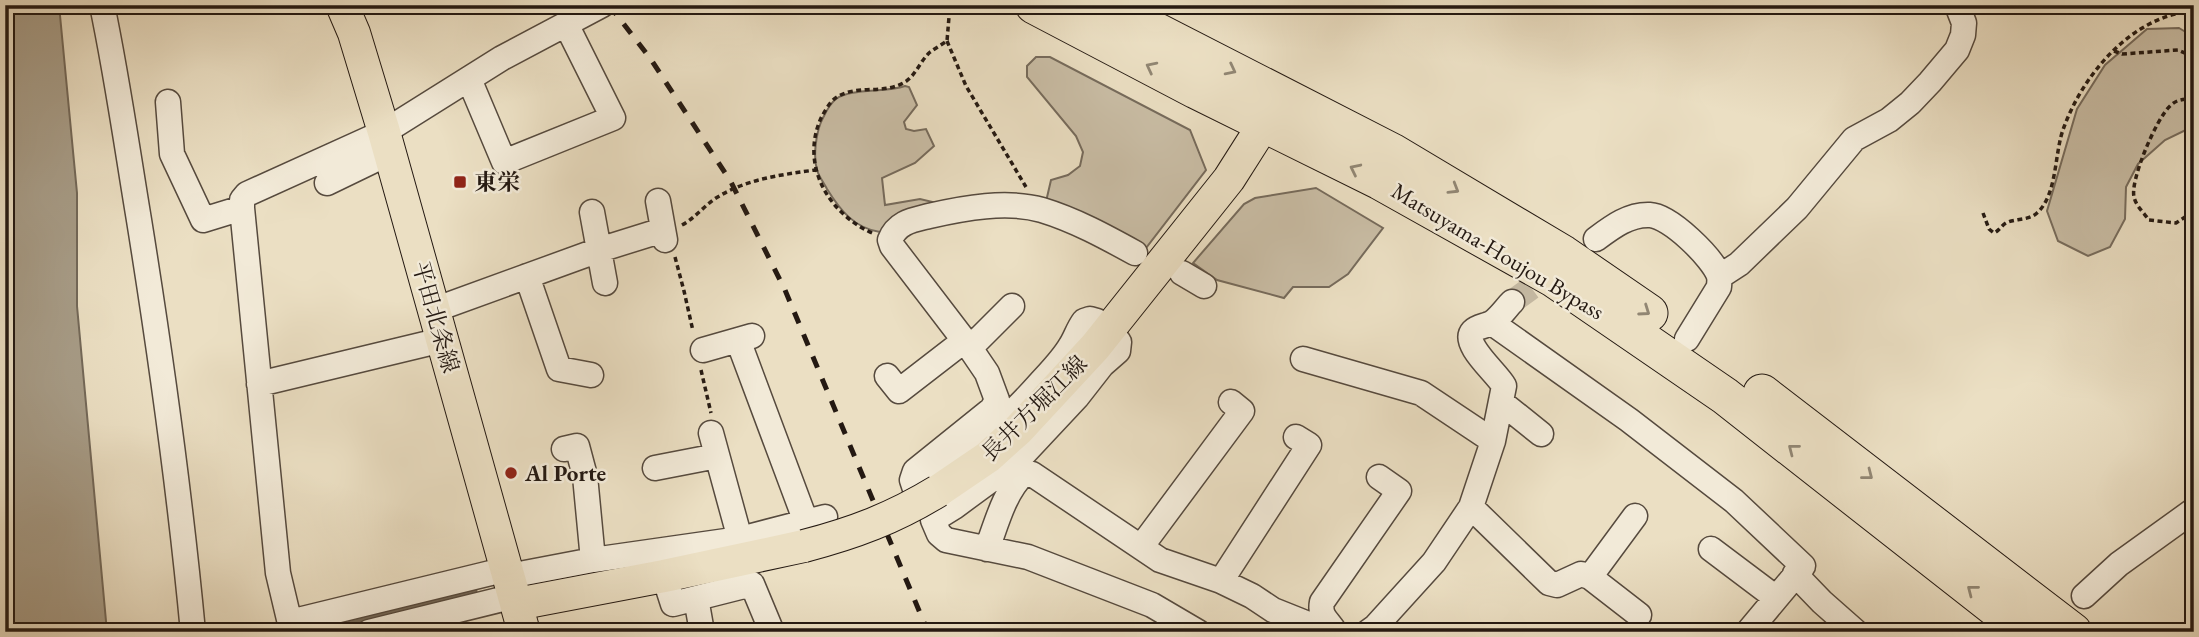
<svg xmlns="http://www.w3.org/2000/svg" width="2199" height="637" viewBox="0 0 2199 637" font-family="'EB Garamond','Noto Serif JP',serif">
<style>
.green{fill:#c9bda5;stroke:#766b5c;stroke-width:2}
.water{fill:#a79c87;stroke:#736858;stroke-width:2}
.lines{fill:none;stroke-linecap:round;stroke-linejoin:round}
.stream{stroke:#736858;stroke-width:5}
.minor-tunnel{stroke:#c3b7a0;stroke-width:24;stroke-dasharray:24 12;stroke-linecap:butt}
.minor-casing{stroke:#564a3e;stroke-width:27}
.major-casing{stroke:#241912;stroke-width:34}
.highway-casing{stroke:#241912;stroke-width:39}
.path{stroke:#241912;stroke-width:3.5;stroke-dasharray:5 3.5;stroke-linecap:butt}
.minor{stroke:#f2ead8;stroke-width:24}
.major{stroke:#ebdfc3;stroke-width:32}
.highway{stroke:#ebdfc3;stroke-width:37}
.rail{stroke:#241912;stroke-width:5;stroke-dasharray:12 12;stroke-linecap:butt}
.major-bridge-casing{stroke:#241912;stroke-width:34;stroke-linecap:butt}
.major-bridge{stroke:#ebdfc3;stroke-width:32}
.oneway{stroke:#918673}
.poi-dot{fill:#8f2418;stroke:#f2ead8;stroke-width:2.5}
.labels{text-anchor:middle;stroke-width:5;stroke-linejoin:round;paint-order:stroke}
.poi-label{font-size:23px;font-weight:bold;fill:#241912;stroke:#f2ead8;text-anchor:start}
.street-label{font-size:23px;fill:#241912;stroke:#f2ead8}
</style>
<rect width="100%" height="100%" fill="#ebdfc3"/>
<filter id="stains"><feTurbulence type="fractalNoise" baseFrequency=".00286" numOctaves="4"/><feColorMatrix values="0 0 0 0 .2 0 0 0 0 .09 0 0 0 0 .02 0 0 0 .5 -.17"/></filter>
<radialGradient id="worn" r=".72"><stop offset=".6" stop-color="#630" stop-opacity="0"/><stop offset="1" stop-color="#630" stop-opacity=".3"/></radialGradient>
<!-- green -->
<path class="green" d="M2179 28 2194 37V126L2165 140 2138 164 2126 187 2125 219 2110 247 2088 256 2058 241 2047 211 2077 109 2105 65 2147 29Z
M1036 57H1050L1190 130 1206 170 1146 248 1045 206 1051 180 1068 175 1080 166 1083 152 1076 136 1027 77V66Z
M905 86 909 87 917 105 904 122 906 129 914 131 926 129 934 146 915 163 882 178 885 205 920 199 937 203 880 232C854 228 840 210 827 189 824 183 819 177 817 170 813 156 816 135 821 122 825 114 829 104 836 99 851 88 885 93 905 86Z
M1316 188 1383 228 1348 274 1329 287H1293L1284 298 1217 280 1193 263 1244 204 1255 198Z"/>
<!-- water -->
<path class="water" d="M5 5H59L77 193V306L107 632H5Z"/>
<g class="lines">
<!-- stream -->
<path class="stream" d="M316 632 475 591"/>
<!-- minor-tunnel -->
<path class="minor-tunnel" d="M1512 302 1557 269"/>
<!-- minor casing -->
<g class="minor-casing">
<path id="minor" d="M102 5C117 76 127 148 139 220 161 357 180 494 193 632
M469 79 504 162 613 118 566 24
M168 102 172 154 203 220 242 208
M327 183 389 153
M658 201 665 240
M592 212 605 283
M1596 239C1612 227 1629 214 1650 215 1670 216 1713 258 1719 276 1720 278 1719 285 1719 287L1687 339
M1135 253C1106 237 1075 220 1042 210 1007 200 964 208 929 216 913 220 897 222 890 240L892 246 970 348 987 373 997 400 992 409 915 471 912 480 915 489C964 457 1001 427 1040 383 1051 371 1063 359 1071 345 1076 337 1078 329 1084 321L1090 319 1097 321 1109 329 1119 342 1118 351 1102 365 1077 397 1018 460 954 507 933 520 939 534 946 540 1028 557 1152 605 1198 632
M1182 273 1204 286
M527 276 559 369 591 375
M1719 277 1739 264 1797 208 1854 139 1889 120 1910 103 1930 82 1957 50 1963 35 1964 23 1957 5
M434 310 599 250 663 230
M1492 323 1629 420 1734 501 1803 566 1748 632
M738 340 806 522
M970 348 1012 306
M703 350 752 336
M1303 359 1421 393 1493 441
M887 376 899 391 965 340
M259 384 442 340
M1501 402 1541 434
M711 433 740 539
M564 449 577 446 585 476 593 560
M655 468 717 456
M1471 507 1549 583 1557 585 1581 574 1590 577 1639 615
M1141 547 1242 411 1231 402
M987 549C997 522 1004 493 1024 473L1032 474 1160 560 1221 581 1252 596 1273 610 1308 624 1318 632
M1711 549 1776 598
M1795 574 1822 602 1856 632
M509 576 593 560 740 539 825 517
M664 576 673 604 752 584 772 632
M1590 577 1635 516
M1221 581 1309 445 1296 437
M2084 596 2119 564 2194 510
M696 598 702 632
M290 622 507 569
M292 632 278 573 242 208V200L247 194 384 132 502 58 602 5
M369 632 515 596
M1335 632C1328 620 1319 617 1322 602L1399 491 1379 477
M1368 632 1375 627 1434 562 1471 507 1493 441 1504 386C1497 373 1461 344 1473 331 1478 326 1487 326 1493 322 1500 317 1506 308 1512 302"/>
</g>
<!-- major casing -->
<g class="major-casing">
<path id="major" d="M342 5 354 33 384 132 524 632
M938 491 988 457 1018 430 1095 347 1229 179 1278 102
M517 604 664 576 804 546"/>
</g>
<!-- highway casing -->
<g class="highway-casing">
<path id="highway" d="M1034 5 1196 90 1380 181 1553 278 1725 396 2026 632
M1105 5 1392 152 1563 254 1649 313
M1762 393 2073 632"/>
</g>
<!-- path -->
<path class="path" d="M947 41 966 86 1026 187
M2114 51 2122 54 2178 50 2194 57
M2194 99C2184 99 2176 99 2169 107 2156 120 2130 180 2134 197 2136 206 2144 213 2149 220L2176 223 2194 211
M1983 213 1989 229 1994 233C2000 230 2001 226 2006 223 2016 218 2028 221 2037 213 2058 194 2054 152 2064 127 2084 73 2133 15 2194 11
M682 225C695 218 704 206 716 198 746 179 780 175 815 170
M872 233C828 213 800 165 821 118 825 111 830 101 837 97 858 84 884 95 905 82 915 76 920 62 929 53 934 49 941 45 947 41L950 5
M675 257 684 291 693 331
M701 370 711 413"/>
<!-- minor -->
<use href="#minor" class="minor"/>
<!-- major -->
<use href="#major" class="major"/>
<!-- highway -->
<use href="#highway" class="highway"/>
<!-- rail -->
<path class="rail" d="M609 5 650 58 731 182 785 290 928 632"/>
<!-- major-bridge casing -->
<g class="major-bridge-casing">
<path id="major-bridge" d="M804 546C854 533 894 518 938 491"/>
</g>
<!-- major-bridge -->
<use href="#major-bridge" class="major-bridge"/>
</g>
<!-- one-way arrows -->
<defs><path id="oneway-chevron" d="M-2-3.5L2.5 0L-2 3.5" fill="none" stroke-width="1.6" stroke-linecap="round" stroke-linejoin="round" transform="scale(1.75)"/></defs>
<g class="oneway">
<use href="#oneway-chevron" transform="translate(1151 67) rotate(-153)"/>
<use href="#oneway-chevron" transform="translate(1231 70) rotate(27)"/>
<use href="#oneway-chevron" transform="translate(1355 169) rotate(-154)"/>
<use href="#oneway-chevron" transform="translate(1454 189) rotate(31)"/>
<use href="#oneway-chevron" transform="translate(1645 311) rotate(35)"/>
<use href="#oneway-chevron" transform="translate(1793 449) rotate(-142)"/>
<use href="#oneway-chevron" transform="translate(1868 475) rotate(38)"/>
<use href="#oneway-chevron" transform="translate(1972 590) rotate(-142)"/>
</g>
<!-- markers -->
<g class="poi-dot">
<rect x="453" y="175" width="14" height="14" rx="3.5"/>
<circle cx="511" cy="473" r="7"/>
</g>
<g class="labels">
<!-- poi labels -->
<g class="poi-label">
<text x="474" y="190">東栄</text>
<text x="525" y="481">Al Porte</text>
</g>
<!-- street labels -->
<g class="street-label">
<text transform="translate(1498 251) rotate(31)" y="8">Matsuyama-Houjou Bypass</text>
<text transform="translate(436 317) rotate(74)" y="8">平田北条線</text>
<text transform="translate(1034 408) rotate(-45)" y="8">長井方堀江線</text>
</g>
</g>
<!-- margin -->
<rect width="2199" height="637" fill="none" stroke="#ebdfc3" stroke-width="28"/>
<rect x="7" y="7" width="2185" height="623" fill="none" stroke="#241912" stroke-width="3.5"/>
<rect x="14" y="14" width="2171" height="609" fill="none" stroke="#241912" stroke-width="2"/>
<rect width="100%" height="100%" filter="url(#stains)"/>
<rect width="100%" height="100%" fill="url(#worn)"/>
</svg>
